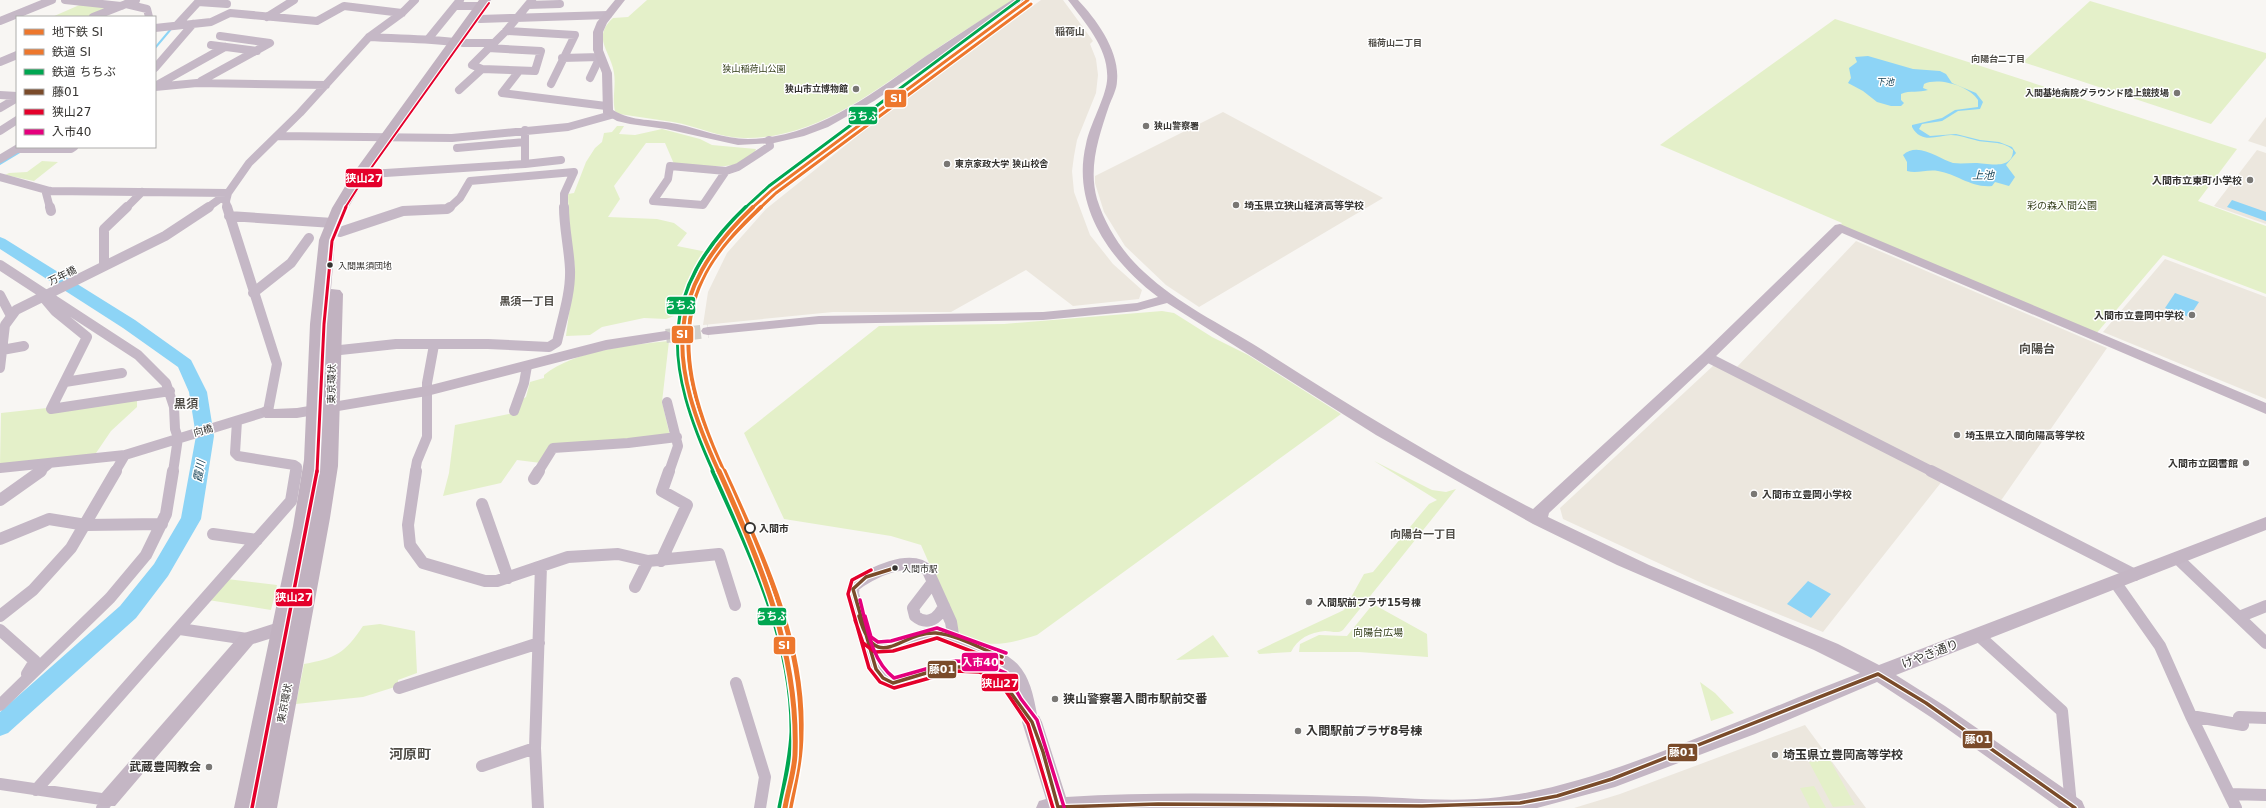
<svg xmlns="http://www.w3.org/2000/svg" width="2266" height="808" viewBox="0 0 2266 808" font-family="'DejaVu Sans','Noto Sans JP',sans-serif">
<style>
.built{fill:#ece7de}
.green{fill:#e4f0c9}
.water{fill:#8dd4f6}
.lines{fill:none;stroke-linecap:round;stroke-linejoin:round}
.stream{stroke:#8dd4f6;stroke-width:2}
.river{fill:#8dd4f6;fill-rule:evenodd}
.secondary-tunnel{stroke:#d1cfcc;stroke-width:14;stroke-dasharray:14 7;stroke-linecap:butt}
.street-far2{stroke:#c5b8c6;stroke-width:8}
.street-far1{stroke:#c5b8c6;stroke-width:10}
.street{stroke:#c5b8c6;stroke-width:12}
.secondary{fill:#c4b6c4;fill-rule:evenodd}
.highway{fill:#c1b2c0;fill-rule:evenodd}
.bus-1-casing{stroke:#fff;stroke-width:6}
.bus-2-far2-casing{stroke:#fff;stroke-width:4}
.bus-2-far1-casing{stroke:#fff;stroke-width:6}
.bus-2-casing{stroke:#fff;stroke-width:6}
.bus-3-casing{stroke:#fff;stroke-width:6}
.bus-1{stroke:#7a4b2a;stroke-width:3.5}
.bus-2-far2{stroke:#e4002b;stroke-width:2}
.bus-2-far1{stroke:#e4002b;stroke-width:3}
.bus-2{stroke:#e4002b;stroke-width:3.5}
.bus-3{stroke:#e5007d;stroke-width:3.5}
.rail-1-far2-casing{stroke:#fff;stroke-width:5}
.rail-1-far1-casing{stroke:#fff;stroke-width:7}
.rail-1-casing{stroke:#fff;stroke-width:8}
.rail-2-far2-casing{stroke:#fff;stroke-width:5}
.rail-2-far1-casing{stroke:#fff;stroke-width:7}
.rail-2-casing{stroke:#fff;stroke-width:8}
.rail-1-far2{stroke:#ed772d;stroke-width:3}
.rail-1-far1{stroke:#ed772d;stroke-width:4}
.rail-1{stroke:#ed772d;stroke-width:5}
.rail-2-far2{stroke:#00a651;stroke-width:3}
.rail-2-far1{stroke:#00a651;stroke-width:4}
.rail-2{stroke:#00a651;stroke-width:5}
.metro-1-far2-casing{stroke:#fff;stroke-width:5}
.metro-1-far1-casing{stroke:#fff;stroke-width:7}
.metro-1-casing{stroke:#fff;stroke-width:8}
.metro-1-far2{stroke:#ed772d;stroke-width:3}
.metro-1-far1{stroke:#ed772d;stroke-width:4}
.metro-1{stroke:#ed772d;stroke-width:5}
.poi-dot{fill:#797774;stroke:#fff;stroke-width:1.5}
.bus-dot{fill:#353330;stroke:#fff;stroke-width:1.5}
.stop-dot{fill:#fff;stroke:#353330;stroke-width:2}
.labels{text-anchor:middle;stroke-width:3;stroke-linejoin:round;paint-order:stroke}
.far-neighbourhood-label{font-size:9px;font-weight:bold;fill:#4f4c46;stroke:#fff}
.far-park-label{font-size:9px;fill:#323d18;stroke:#fff}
.far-water-label{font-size:9px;font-style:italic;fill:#113d52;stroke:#fff}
.far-poi-label{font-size:9px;font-weight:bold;fill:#353330;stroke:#fff;text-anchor:end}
.bus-label{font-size:9px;fill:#353330;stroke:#fff;text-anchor:start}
.far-quarter-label{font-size:10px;font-weight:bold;fill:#4f4c46;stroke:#fff}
.poi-label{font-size:10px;font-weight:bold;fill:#353330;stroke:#fff;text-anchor:start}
.park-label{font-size:10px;fill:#323d18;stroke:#fff}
.street-label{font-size:10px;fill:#353330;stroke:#fff}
.stop-label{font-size:10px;font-weight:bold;fill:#353330;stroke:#fff;text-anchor:start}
.water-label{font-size:11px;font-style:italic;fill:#113d52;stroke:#fff}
.neighbourhood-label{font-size:11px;font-weight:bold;fill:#4f4c46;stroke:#fff}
.quarter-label{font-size:12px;font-weight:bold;fill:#4f4c46;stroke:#fff}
.near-street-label{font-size:12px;fill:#353330;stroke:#fff}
.near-poi-label{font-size:12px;font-weight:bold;fill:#353330;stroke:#fff;text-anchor:start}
.near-quarter-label{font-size:14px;font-weight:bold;fill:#4f4c46;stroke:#fff}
.line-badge{stroke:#fff;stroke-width:1.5}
.badge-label{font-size:11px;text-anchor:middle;font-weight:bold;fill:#fff}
</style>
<rect width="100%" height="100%" fill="#f8f6f3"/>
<!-- built -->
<path class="built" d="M1041 0H1063L1093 41 1090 44 1096 59 1098 75 1096 93 1077 140 1074 156 1072 171 1074 192 1090 235 1113 264 1142 290 1139 299 1073 306 1026 270 951 312H833L703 325 708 292 727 253 766 209 861 133Z
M1223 112 1383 198 1199 307 1166 285 1125 246 1104 212 1095 183V176Z
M2266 117V147L2248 141Z
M2257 150 2266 153V224L2214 206Z
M1856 241 2107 348 2000 502 1736 368Z
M2165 259 2266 297V399L2103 332Z
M1714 365 1943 480 1823 632 1706 585 1563 519 1560 508Z
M1805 725 1866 808H1574L1620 794Z"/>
<!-- green -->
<path class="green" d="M647 0H1013C985 18 956 35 929 54 874 91 816 138 747 138 721 139 698 126 673 122 655 119 637 117 619 114L615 111C612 98 616 86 614 73 611 51 591 38 613 18L628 17Z
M2090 1 2266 53V58L2211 124 2023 62Z
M84 3 114 7 88 17H52Z
M1835 19 2237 149 2198 201 2266 226V294L2163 255 2095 335 1839 227 1842 223 1660 145Z
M617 126H624L619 134 635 135 662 129 700 139 712 145 756 149C748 175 694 164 674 164L665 143H646L614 186 620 199 608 217 657 219 674 223 687 233 677 246 707 252 681 296 674 316 666 319 644 318 602 327 590 335 566 336 575 269 569 226 568 194 574 193 586 162 595 148 602 142 604 133 612 132Z
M42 161 58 162 34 181 5 175 9 173 27 172Z
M1162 311 1174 313 1212 337 1248 355 1341 414 1037 635C1008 644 991 648 962 638L921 545 891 536 784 519 744 433 879 326 1004 324Z
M669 341 662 402 670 436 552 447 541 463 517 460 501 483 443 496 449 473 455 425 519 412 521 400 526 397 530 382 544 378V375C575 350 631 345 669 341Z
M137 399V407L111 431 94 456 0 465 1 413 47 408V412Z
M1374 461 1432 490 1446 492 1456 489 1343 630C1338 634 1331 631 1325 631 1310 632 1297 639 1291 652L1259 654 1257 651 1344 610 1364 574 1373 572 1429 504 1437 500Z
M227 579 277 585 271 610 208 600Z
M1373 604 1427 634 1428 657 1359 652H1299L1300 644 1319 635 1347 636Z
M380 624 415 631 417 673 398 680V686L363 697 296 704 304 664C336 658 344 654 363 626Z
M1213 635 1229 657 1176 660Z
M1700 682 1715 693 1734 713 1711 721Z
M1830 760 1855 805 1833 807 1809 762Z
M1814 786 1826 808H1810L1800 788Z"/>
<!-- water -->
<path class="water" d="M1868 56 1913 69 1940 71 1946 74 1952 83 1976 93 1983 102 1980 109 1958 111 1942 121 1922 124 1919 129 1930 136 1956 134 1980 140 1999 142 2012 147 2016 153 2006 165 2015 177 2009 186 1995 182 1992 186C1971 188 1957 174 1938 171 1927 169 1917 174 1907 171V162L1903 155C1918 141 1939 159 1953 163 1961 164 1968 163 1975 163 1987 163 2013 171 2013 150 2002 140 1988 144 1975 140 1967 138 1959 135 1951 135 1938 135 1922 145 1912 127V125L1942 118 1955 110 1978 107V100C1969 86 1939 77 1924 84L1923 88 1928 90C1919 93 1910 90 1901 94V100L1904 103 1901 106H1891L1877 102 1863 91 1848 83 1851 78 1849 68 1857 62 1855 57Z
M2232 200 2266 212V221L2227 207Z
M2175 293 2199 302 2189 317 2165 308Z
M1808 581 1831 594 1811 618 1787 604Z"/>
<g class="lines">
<!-- stream -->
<path class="stream" d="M155 48 171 29
M0 164 20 152"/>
<!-- river -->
<path class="river" d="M0 237 5 239 135 320 191 360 207 392 214 436 201 519 168 576 136 618 8 733 0 736V712L120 606 154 564 181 518 196 436 189 392 178 367 123 328 0 249Z"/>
<!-- secondary-tunnel -->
<path class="secondary-tunnel" d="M666 336 708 331"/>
<!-- street-far2 -->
<path class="street-far2" d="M65 0 121 6
M198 2 227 4
M126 4 147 9 149 17
M528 5 560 4
M456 6H481
M93 17 136 0
M267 17 294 0
M480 19 608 15
M0 21 52 0
M177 25 200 0
M155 28 211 22 230 13 317 21 344 6 402 13
M506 31 575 35 551 84
M369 37C398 39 426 38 454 42
M429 38 460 0
M463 43H492
M211 45 257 51
M562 58 600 57
M0 62 17 55
M155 68 193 24
M482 69 535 71 541 51 488 48
M519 71 502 93 606 106
M590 78 600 57
M201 81 270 43 220 36
M157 85 225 47
M155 87 197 83 326 85
M459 90 482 69 472 65 506 31 532 0
M0 95 17 96
M0 108 17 98
M0 131 17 120
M278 136 452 138 568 127 611 115
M457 148 525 142
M17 149H71L74 147
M0 159 20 147
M525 164 561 160
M670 166 726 171 703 205 653 201 668 179Z
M726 171 738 167 770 146 769 140
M370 174 525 164V130
M0 177 50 191 228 193
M50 191 46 193 50 208
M126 208 142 192
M207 208 228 193
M227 208 226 201 228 193 249 163 300 113 369 37 402 13 415 0
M449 208 460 198 470 181 574 172 564 194V208"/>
<!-- street-far1 -->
<path class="street-far1" d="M50 207 51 211
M229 216 333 223
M340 232 403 211 447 209 450 207
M0 265 138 355 166 383 174 407 175 429 178 438 173 472
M104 266V229L127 207
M253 293 291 263 309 238
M0 295 11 316
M44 298 55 311 87 337 51 409 170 391
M2 350 24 346
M331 351 396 344H488L549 347 557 342C562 319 571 293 570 269 569 248 564 228 564 207
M1707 357 1933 472
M0 368 5 325 16 310 165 236 209 207
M65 382 122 373
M667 402 678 446 669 472
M514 411 524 383 527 366
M237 421 235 453 238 456 294 465 297 467 296 472
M0 468 125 455 268 411 277 364 227 207
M39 472 50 463
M115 472 125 455
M415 472 417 461 427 437V383L434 345
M538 472 553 448 628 443 677 437"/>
<!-- street -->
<path class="street" d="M416 471 408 525 410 545 423 563 485 581H497L568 557 618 554 648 561 719 554 735 605
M1931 471 2135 575
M534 479 539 471
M0 500 41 471
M482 504 508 578
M213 534 257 540
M0 539 49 519 86 525 162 524
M2177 558 2266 643
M661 561 687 505 662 491 669 471
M933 582 913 608 915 616C927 626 938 619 944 606
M2115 582 2160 646 2191 716 2236 808
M635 587 648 561
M0 616 33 590 71 548 116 471
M2239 617 2266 606
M180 629 247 639
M0 630 35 661 27 674
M1978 635 2062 711 2071 805
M867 640C891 656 909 635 933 633 944 632 955 640 965 644 1015 662 1023 667 1032 721
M954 640 951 622 928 571C912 553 869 573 854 586L853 593C859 617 869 684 900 682 929 672 977 652 1004 678 1010 683 1011 693 1015 699 1020 707 1026 715 1032 722
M736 683 765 777 760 808
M399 688 539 643
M0 705 110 598 146 555 166 514 173 471
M2191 716 2243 725 2239 717 2266 718
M482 766 535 748
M0 784 108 800 102 808
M36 790 291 501 296 471
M2229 794 2266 795
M538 808 535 748 541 566"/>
<!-- secondary -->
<path class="secondary" d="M615 0H625L607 23 603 32V50L612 73 613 110C631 122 656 119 677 124 700 129 724 139 748 139 816 138 873 93 926 56 955 37 983 18 1012 0H1024L874 101 828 127 804 136 774 143 738 145 666 129 630 124 617 121 603 113 602 73 593 50V32L597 22Z
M1068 0H1078C1097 20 1120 52 1117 81 1117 89 1112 98 1109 106 1099 136 1088 167 1097 199 1106 227 1122 252 1144 272 1178 304 1221 324 1261 349 1350 406 1439 461 1533 509L1702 354 1835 225 1840 224 2266 403V414L1842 233 1712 360 1549 513 1548 517 1649 565 1838 644 1879 665 2266 517V530L1896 675 1945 706 2082 801 2085 808H2059L1932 718 1877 682 1755 734 1615 787 1537 808H1036L1039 801 1046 799 1022 722 1025 716 1032 714 1039 716 1042 722 1066 797C1161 791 1257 794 1353 796 1401 797 1452 803 1500 797 1554 790 1607 772 1658 753 1726 728 1792 699 1860 673L1814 650 1617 565 1533 524 1376 435 1167 303 1137 311 1043 320 819 324 708 335 703 334 701 331 703 328 708 327 819 316 1043 312 1137 303 1158 297C1110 261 1071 206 1086 144 1090 124 1105 99 1107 81 1110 49 1085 23 1068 0Z
M666 331 671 333 673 336 671 339 606 350 427 396 297 418H265L260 411 263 407 268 406 274 409 297 408 427 386 606 340Z
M282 621 288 623 291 628 288 633 253 644 115 806H101L98 800 101 794 241 634Z"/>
<!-- highway -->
<path class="highway" d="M479 0H491L367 175 348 208 335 240 331 289 340 290 343 294 338 466 330 518 277 808H234L293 526 304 460 310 324 319 240 332 208 352 175Z"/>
<!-- bus-1 casing -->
<g class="bus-1-casing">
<path id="bus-1" d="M895 568 866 577 853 589 876 669 883 678 893 683 936 670 958 667H980L998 675 1032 722 1043 752 1058 807
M859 616C876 677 900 631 936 633 958 635 981 649 1002 657
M1878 674 1926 703 2075 808
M1058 807 1158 804 1422 806 1520 803 1557 796 1612 779 1878 674"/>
</g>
<!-- bus-2-far2 casing -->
<g class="bus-2-far2-casing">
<path id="bus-2-far2" d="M345 208 364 178 489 3"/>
</g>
<!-- bus-2-far1 casing -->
<g class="bus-2-far1-casing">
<path id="bus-2-far1" d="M317 472 324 324 332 241 346 207"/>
</g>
<!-- bus-2 casing -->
<g class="bus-2-casing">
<path id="bus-2" d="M871 570 852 580 848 594 869 668 880 682 894 688 955 671 979 672 990 675 999 681 1028 724 1053 808
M855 620 863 643 875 652 893 651 937 638 1002 663
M252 808 317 471"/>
</g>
<!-- bus-3 casing -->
<g class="bus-3-casing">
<path id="bus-3" d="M860 600C867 627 871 660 894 678L954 661 981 662 1006 673 1021 699 1037 720 1064 807
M865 616 871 637 878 642 891 641 937 628 1006 653"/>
</g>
<!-- bus-1 -->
<use href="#bus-1" class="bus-1"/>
<!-- bus-2-far2 -->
<use href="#bus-2-far2" class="bus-2-far2"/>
<!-- bus-2-far1 -->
<use href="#bus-2-far1" class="bus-2-far1"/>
<!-- bus-2 -->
<use href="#bus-2" class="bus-2"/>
<!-- bus-3 -->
<use href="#bus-3" class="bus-3"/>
<!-- rail-1-far2 casing -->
<g class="rail-1-far2-casing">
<path id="rail-1-far2" d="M760 208 776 193 1031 4"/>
</g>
<!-- rail-1-far1 casing -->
<g class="rail-1-far1-casing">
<path id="rail-1-far1" d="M724 472C697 413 672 343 702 280 715 251 739 228 761 207"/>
</g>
<!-- rail-1 casing -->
<g class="rail-1-casing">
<path id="rail-1" d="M724 471C761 553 804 641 801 733 801 758 795 783 790 808"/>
</g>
<!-- rail-2-far2 casing -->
<g class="rail-2-far2-casing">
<path id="rail-2-far2" d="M745 208 769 186 1019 0"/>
</g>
<!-- rail-2-far1 casing -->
<g class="rail-2-far1-casing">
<path id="rail-2-far1" d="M714 472C666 366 656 293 746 207"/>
</g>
<!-- rail-2 casing -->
<g class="rail-2-casing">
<path id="rail-2" d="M713 471C750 553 793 640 792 732 791 758 785 782 780 807"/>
</g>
<!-- rail-1-far2 -->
<use href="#rail-1-far2" class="rail-1-far2"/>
<!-- rail-1-far1 -->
<use href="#rail-1-far1" class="rail-1-far1"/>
<!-- rail-1 -->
<use href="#rail-1" class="rail-1"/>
<!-- rail-2-far2 -->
<use href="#rail-2-far2" class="rail-2-far2"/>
<!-- rail-2-far1 -->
<use href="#rail-2-far1" class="rail-2-far1"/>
<!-- rail-2 -->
<use href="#rail-2" class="rail-2"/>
<!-- metro-1-far2 casing -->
<g class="metro-1-far2-casing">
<path id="metro-1-far2" d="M752 208 772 190 1028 0"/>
</g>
<!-- metro-1-far1 casing -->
<g class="metro-1-far1-casing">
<path id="metro-1-far1" d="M719 472C669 363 661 295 753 207"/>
</g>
<!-- metro-1 casing -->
<g class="metro-1-casing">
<path id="metro-1" d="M719 471C760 561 799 653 795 755 794 773 788 790 785 808"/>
</g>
<!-- metro-1-far2 -->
<use href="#metro-1-far2" class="metro-1-far2"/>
<!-- metro-1-far1 -->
<use href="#metro-1-far1" class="metro-1-far1"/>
<!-- metro-1 -->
<use href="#metro-1" class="metro-1"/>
</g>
<!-- markers -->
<g class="poi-dot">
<circle cx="856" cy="89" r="4"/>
<circle cx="2177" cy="93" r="4"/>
<circle cx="1146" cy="126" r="4"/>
<circle cx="947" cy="164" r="4"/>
<circle cx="2250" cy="180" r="4"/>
<circle cx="1236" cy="205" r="4"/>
<circle cx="2192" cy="315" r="4"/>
<circle cx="1957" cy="435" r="4"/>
<circle cx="2246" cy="463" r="4"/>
<circle cx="1754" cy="494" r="4"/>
<circle cx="1309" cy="602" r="4"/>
<circle cx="1055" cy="699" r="4"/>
<circle cx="1298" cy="731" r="4"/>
<circle cx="1775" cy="755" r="4"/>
<circle cx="209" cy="767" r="4"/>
</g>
<g class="bus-dot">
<circle cx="330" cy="265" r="3.5"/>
<circle cx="895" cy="568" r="3.5"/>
</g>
<circle class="stop-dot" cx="750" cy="528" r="5"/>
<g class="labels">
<!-- far-neighbourhood labels -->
<g class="far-neighbourhood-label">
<text x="1395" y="46">稲荷山二丁目</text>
<text x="1998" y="62">向陽台二丁目</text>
</g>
<!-- far-park labels -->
<g class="far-park-label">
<text x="754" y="72">狭山稲荷山公園</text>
</g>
<!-- far-water labels -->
<g class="far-water-label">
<text x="1885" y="85">下池</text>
</g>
<!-- far-poi labels -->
<g class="far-poi-label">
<text x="848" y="92">狭山市立博物館</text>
<text x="2169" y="96">入間基地病院グラウンド陸上競技場</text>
<text x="1154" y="129" text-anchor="start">狭山警察署</text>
<text x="955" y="167" text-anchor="start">東京家政大学 狭山校舎</text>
</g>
<!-- bus labels -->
<g class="bus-label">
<text x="338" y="269">入間黒須団地</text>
<text x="902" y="572">入間市駅</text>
</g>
<!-- far-quarter labels -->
<g class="far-quarter-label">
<text x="1070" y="35">稲荷山</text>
</g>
<!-- poi labels -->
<g class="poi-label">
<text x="2242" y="184" text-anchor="end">入間市立東町小学校</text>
<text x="1244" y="209">埼玉県立狭山経済高等学校</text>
<text x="2184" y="319" text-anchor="end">入間市立豊岡中学校</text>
<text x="1965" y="439">埼玉県立入間向陽高等学校</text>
<text x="2238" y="467" text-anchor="end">入間市立図書館</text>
<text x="1762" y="498">入間市立豊岡小学校</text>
<text x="1317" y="606">入間駅前プラザ15号棟</text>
</g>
<!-- park labels -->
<g class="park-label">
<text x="2062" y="209">彩の森入間公園</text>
<text x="1378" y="636">向陽台広場</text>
</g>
<!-- street labels -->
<g class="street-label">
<text transform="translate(62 275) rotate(-26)" y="4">万年橋</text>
<text transform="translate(331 384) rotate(-89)" y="4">東京環状</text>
<text transform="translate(203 430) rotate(-16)" y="4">向橋</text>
<text transform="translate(284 703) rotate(-79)" y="4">東京環状</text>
</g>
<!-- stop labels -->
<g class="stop-label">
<text x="759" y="532">入間市</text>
</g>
<!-- water labels -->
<g class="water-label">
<text x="1983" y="179">上池</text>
<text transform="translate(199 471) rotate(-80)" y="4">霞川</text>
</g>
<!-- neighbourhood labels -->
<g class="neighbourhood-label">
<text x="527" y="305">黒須一丁目</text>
<text x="1423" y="538">向陽台一丁目</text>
</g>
<!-- quarter labels -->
<g class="quarter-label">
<text x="2037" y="353">向陽台</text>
<text x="186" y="408">黒須</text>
</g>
<!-- near-street labels -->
<g class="near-street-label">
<text transform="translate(1930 654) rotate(-21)" y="4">けやき通り</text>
</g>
<!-- near-poi labels -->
<g class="near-poi-label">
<text x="1063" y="703">狭山警察署入間市駅前交番</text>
<text x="1306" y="735">入間駅前プラザ8号棟</text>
<text x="1783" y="759">埼玉県立豊岡高等学校</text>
<text x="201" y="771" text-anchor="end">武蔵豊岡教会</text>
</g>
<!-- near-quarter labels -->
<g class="near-quarter-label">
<text x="410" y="759">河原町</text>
</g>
</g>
<g class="line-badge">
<rect x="884" y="89" width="23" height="19" rx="4" fill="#ed772d"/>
<rect x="848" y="106" width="30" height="19" rx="4" fill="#00a651"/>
<rect x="345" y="168" width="38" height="20" rx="4" fill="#e4002b"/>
<rect x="666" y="296" width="30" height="19" rx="4" fill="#00a651"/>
<rect x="671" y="325" width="23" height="19" rx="4" fill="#ed772d"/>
<rect x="275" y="588" width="38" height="19" rx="4" fill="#e4002b"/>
<rect x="757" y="607" width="30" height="19" rx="4" fill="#00a651"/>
<rect x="773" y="636" width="23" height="19" rx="4" fill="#ed772d"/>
<rect x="961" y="652" width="38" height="20" rx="4" fill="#e5007d"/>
<rect x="927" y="660" width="30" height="19" rx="4" fill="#7a4b2a"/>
<rect x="981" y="673" width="38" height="19" rx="4" fill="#e4002b"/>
<rect x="1962" y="730" width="31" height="19" rx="4" fill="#7a4b2a"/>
<rect x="1667" y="743" width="31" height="19" rx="4" fill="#7a4b2a"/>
</g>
<g class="badge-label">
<text x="896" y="102">SI</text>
<text x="863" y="120">ちちぶ</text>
<text x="364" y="182">狭山27</text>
<text x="681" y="309">ちちぶ</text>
<text x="682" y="338">SI</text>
<text x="294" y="601">狭山27</text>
<text x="772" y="620">ちちぶ</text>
<text x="784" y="649">SI</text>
<text x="980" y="666">入市40</text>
<text x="942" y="673">藤01</text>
<text x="1000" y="687">狭山27</text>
<text x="1978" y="743">藤01</text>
<text x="1682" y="756">藤01</text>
</g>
<!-- legend -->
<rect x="16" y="16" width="140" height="132" fill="#ffffff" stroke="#aeadac"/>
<rect x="24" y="29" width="20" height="6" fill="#ed772d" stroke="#aeadac"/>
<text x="52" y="36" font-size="12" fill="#353330">地下鉄 SI</text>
<rect x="24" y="49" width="20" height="6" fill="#ed772d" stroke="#aeadac"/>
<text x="52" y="56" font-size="12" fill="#353330">鉄道 SI</text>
<rect x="24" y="69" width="20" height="6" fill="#00a651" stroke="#aeadac"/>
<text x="52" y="76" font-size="12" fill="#353330">鉄道 ちちぶ</text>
<rect x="24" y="89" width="20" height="6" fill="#7a4b2a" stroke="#aeadac"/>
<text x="52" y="96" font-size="12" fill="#353330">藤01</text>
<rect x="24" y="109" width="20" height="6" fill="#e4002b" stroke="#aeadac"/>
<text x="52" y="116" font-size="12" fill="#353330">狭山27</text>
<rect x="24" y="129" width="20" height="6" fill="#e5007d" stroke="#aeadac"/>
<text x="52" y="136" font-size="12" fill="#353330">入市40</text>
</svg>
